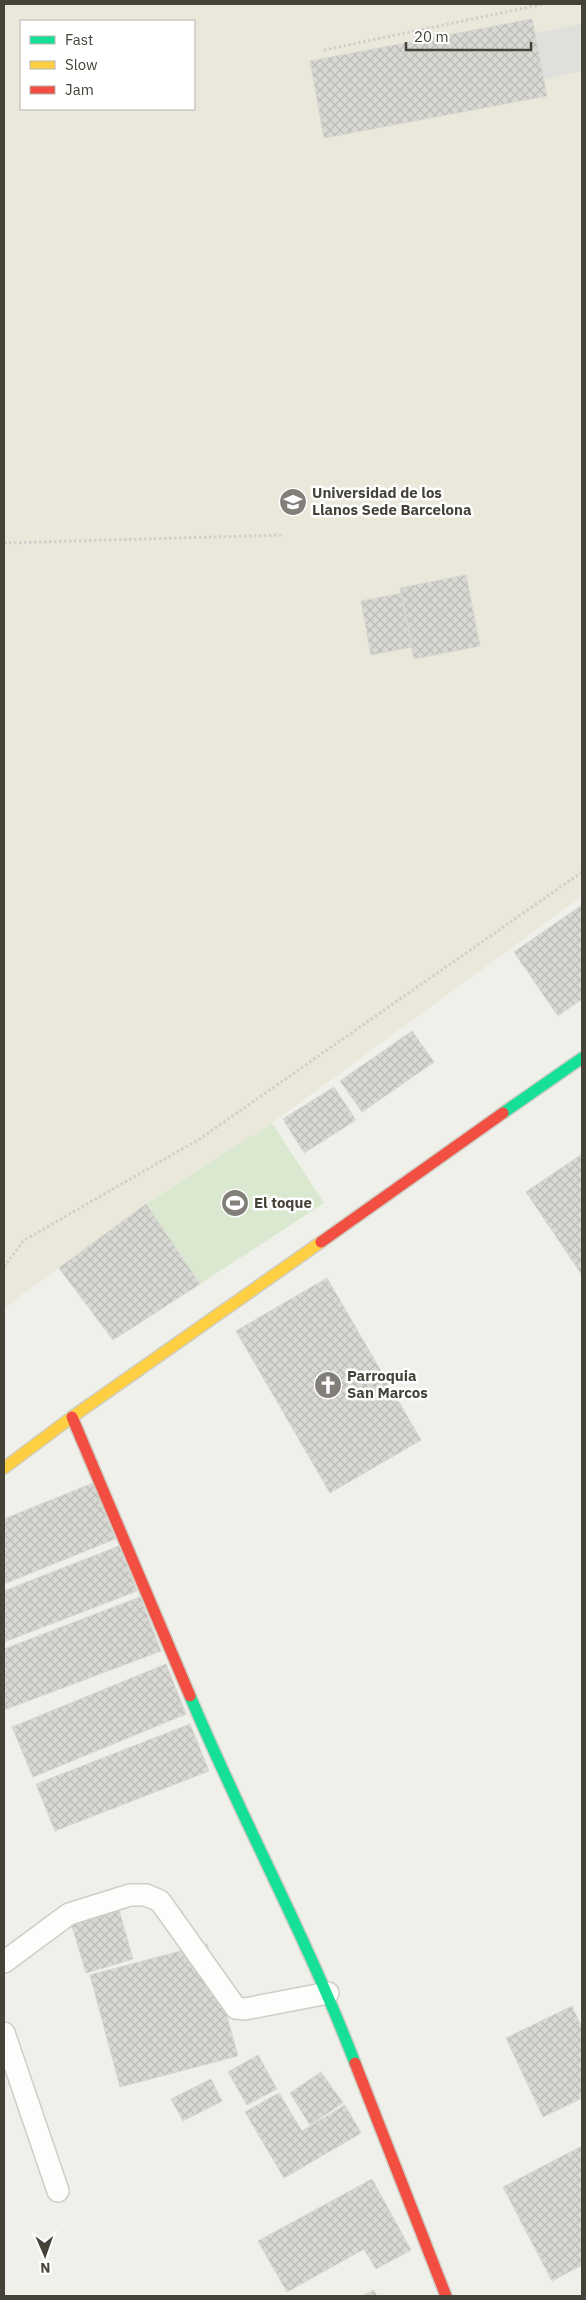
<svg xmlns="http://www.w3.org/2000/svg" width="586" height="2300" viewBox="0 0 586 2300" font-family="'IBM Plex Sans',sans-serif">
<style>
.education{fill:#eae8db;fill-rule:evenodd}
.green{fill:#d9e8ce}
.parking{fill:#dfdfdb}
.building{fill:url(#building-cross-hatch);stroke:#d8d7d1}
.lines{fill:none;stroke-linecap:round;stroke-linejoin:round}
.lane-casing{stroke:#cecdc9;stroke-width:24}
.fast-casing{stroke:#cecdc3;stroke-width:14}
.slow-casing{stroke:#cecdc3;stroke-width:14}
.jam-casing{stroke:#cecdc3;stroke-width:14}
.path{stroke:#d1cfcc;stroke-width:3;stroke-dasharray:2.5 2.5;stroke-linecap:butt}
.lane{stroke:#fdfdfc;stroke-width:21}
.fast{stroke:#16e098;stroke-width:11}
.slow{stroke:#ffcf43;stroke-width:11}
.jam{stroke:#f24e42;stroke-width:11}
.labels{text-anchor:middle;stroke-width:5;stroke-linejoin:round;paint-order:stroke}
.poi-label{font-size:15px;font-weight:bold;fill:#454238;stroke:#fff;text-anchor:start}
</style>
<defs>
<pattern id="building-cross-hatch" width="8" height="8" patternUnits="userSpaceOnUse" patternTransform="scale(1.25)"><rect width="8" height="8" fill="#d9d9d4"/><path d="M0 0l8 8M0 8l8-8" fill="none" stroke="#bcbbb7"/></pattern>
</defs>
<rect width="100%" height="100%" fill="#f0f0eb"/>
<!-- education -->
<path class="education" d="M4 4H582V896L272 1123 146 1204 4 1308ZM21 21H194V109H21Z"/>
<!-- green -->
<path class="green" d="M272 1123 324 1203 200 1284 146 1204Z"/>
<!-- parking -->
<path class="parking" d="M582 24V71L544 79 535 33Z"/>
<!-- building -->
<path class="building" d="M532 19 547 96 324 138 310 61Z
M466 575 480 646 414 659 400 588Z
M402 593 412 647 371 655 361 601Z
M582 905V999L558 1016 514 952Z
M412 1031 434 1062 362 1112 340 1081Z
M334 1087 356 1120 304 1153 283 1119Z
M582 1154V1275L526 1192Z
M146 1204 200 1284 113 1340 59 1268Z
M327 1278 421 1440 330 1493 236 1331Z
M93 1483 115 1539 4 1584V1519Z
M119 1546 137 1591 4 1642V1591Z
M140 1597 161 1651 4 1710V1649Z
M166 1664 186 1714 33 1777 12 1727Z
M190 1724 209 1771 55 1831 36 1784Z
M114 1893 133 1959 86 1973 66 1906Z
M207 1944 238 2056 120 2087 90 1975Z
M572 2006 582 2028V2098L543 2117 506 2038Z
M258 2055 277 2089 247 2105 228 2072Z
M321 2072 343 2103 310 2125 290 2093Z
M211 2079 222 2101 183 2121 171 2099Z
M279 2093 302 2131 345 2105 361 2133 284 2178 245 2112Z
M582 2146V2265L552 2281 503 2187Z
M372 2179 411 2250 376 2269 364 2249 287 2292 258 2241Z
M374 2290 377 2296H362Z"/>
<g class="lines">
<!-- lane casing -->
<g class="lane-casing">
<path id="lane" d="M4 1962 69 1914 130 1895H146L160 1901 236 2008 245 2009 328 1993
M4 2033 58 2191"/>
</g>
<!-- fast casing -->
<g class="fast-casing">
<path id="fast" d="M503 1113 582 1058
M190 1696C242 1820 307 1938 355 2063"/>
</g>
<!-- slow casing -->
<g class="slow-casing">
<path id="slow" d="M4 1468 72 1417 321 1242"/>
</g>
<!-- jam casing -->
<g class="jam-casing">
<path id="jam" d="M321 1242 503 1113
M72 1417 190 1696
M355 2063 446 2296"/>
</g>
<!-- path -->
<path class="path" d="M324 50 544 4
M4 543 284 535
M4 1267 23 1241 201 1138 582 872"/>
<!-- lane -->
<use href="#lane" class="lane"/>
<!-- fast -->
<use href="#fast" class="fast"/>
<!-- slow -->
<use href="#slow" class="slow"/>
<!-- jam -->
<use href="#jam" class="jam"/>
</g>
<!-- icons -->
<defs>
<g id="university-disc" transform="scale(1.4375)"><circle r="9.5" fill="#817f77" stroke="#fff"/><path d="M0-5L7-2L0 1L-7-2ZM-4 1L0 2.5L4 1V4Q0 6-4 4Z" fill="#fff"/></g>
<g id="stadium-disc" transform="scale(1.4375)"><circle r="9.5" fill="#817f77" stroke="#fff"/><path d="M0-5a6.5 5 0 1 0 0 10a6.5 5 0 1 0 0-10ZM-3.5-1.8h7v3.6h-7Z" fill="#fff"/></g>
<g id="church-disc" transform="scale(1.4375)"><circle r="9.5" fill="#817f77" stroke="#fff"/><path d="M-1.2-6h2.4v3.5h3.3v2.4h-3.3V6h-2.4V-.1h-3.3v-2.4h3.3Z" fill="#fff"/></g>
</defs>
<g fill-rule="evenodd">
<use href="#university-disc" x="293" y="502"/>
<use href="#stadium-disc" x="235" y="1203"/>
<use href="#church-disc" x="328" y="1385"/>
</g>
<g class="labels">
<!-- poi labels -->
<g class="poi-label">
<text x="312" y="498">Universidad de los<tspan x="312" dy="17">Llanos Sede Barcelona</tspan></text>
<text x="254" y="1208">El toque</text>
<text x="347" y="1381">Parroquia<tspan x="347" dy="17">San Marcos</tspan></text>
</g>
</g>
<!-- border -->
<rect width="586" height="2300" fill="none" stroke="#454238" stroke-width="10"/>
<!-- legend -->
<rect x="20" y="20" width="175" height="90" fill="#ffffff" stroke="#b5b3af"/>
<rect x="30" y="36" width="25" height="8" fill="#16e098" stroke="#b5b3af"/>
<text x="65" y="45" font-size="15" fill="#454238">Fast</text>
<rect x="30" y="61" width="25" height="8" fill="#ffcf43" stroke="#b5b3af"/>
<text x="65" y="70" font-size="15" fill="#454238">Slow</text>
<rect x="30" y="86" width="25" height="8" fill="#f24e42" stroke="#b5b3af"/>
<text x="65" y="95" font-size="15" fill="#454238">Jam</text>
<!-- north arrow -->
<g transform="translate(45 2255) rotate(178)" stroke="#ffffff" stroke-width="4" paint-order="stroke">
<path d="M0-4L9 19L0 12L-9 19Z" fill="#454238"/>
<text y="-8" font-size="14" font-weight="bold" text-anchor="middle" fill="#454238">N</text>
</g>
<!-- scale -->
<path d="M406 42v8h125v-8" fill="none" stroke="#454238" stroke-width="2.5"/>
<text x="414" y="42" font-size="15" fill="#454238" stroke="#ffffff" stroke-width="4" paint-order="stroke">20 m</text>
</svg>
